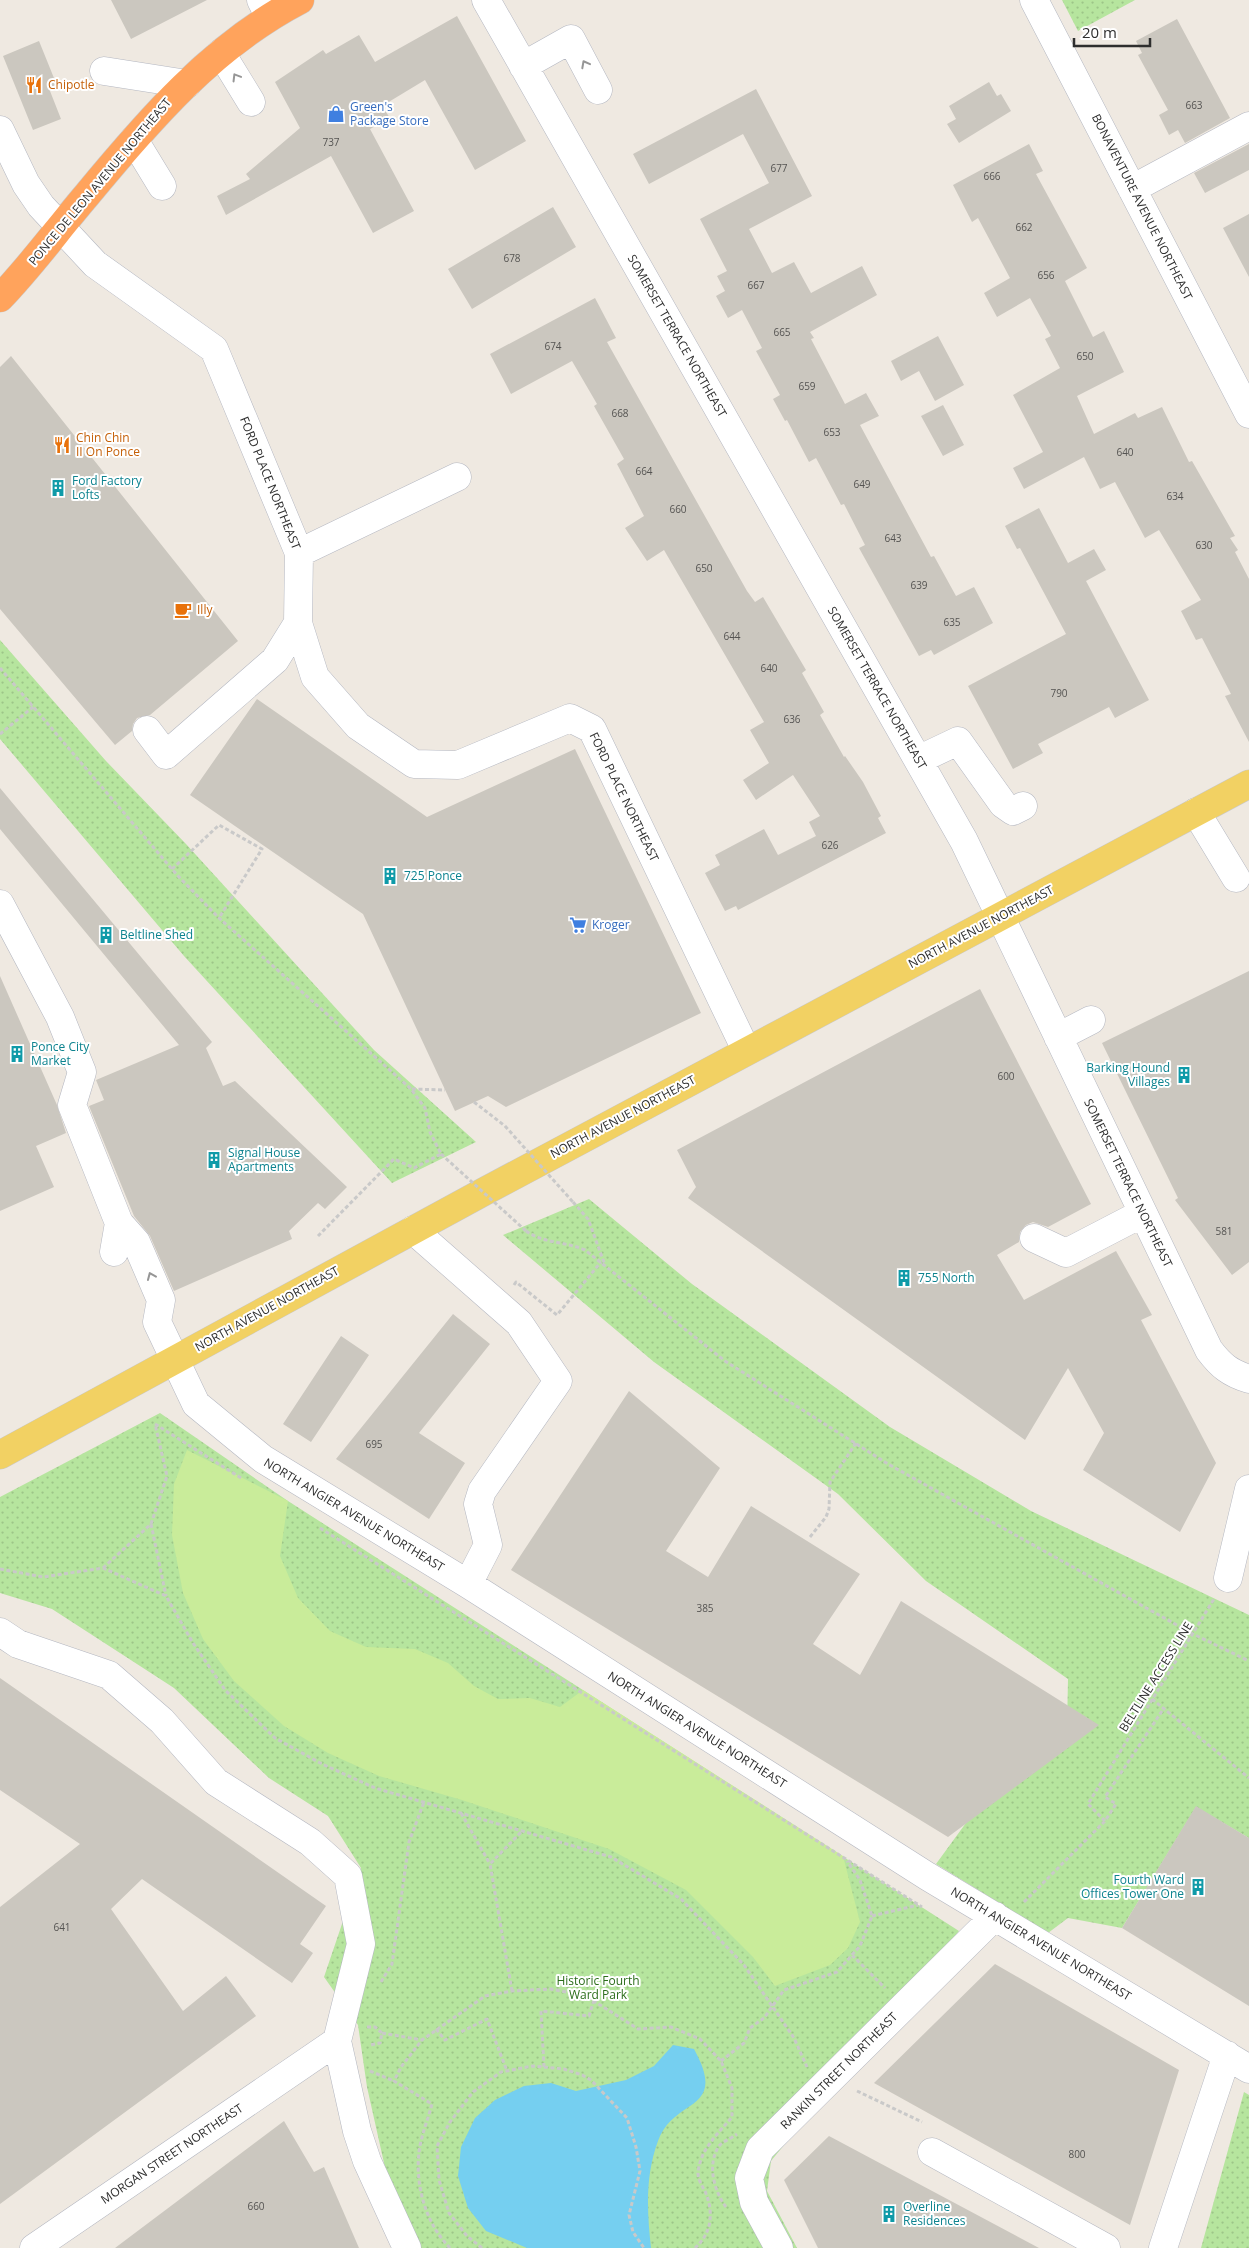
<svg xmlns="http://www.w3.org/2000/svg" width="1249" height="2248" viewBox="0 0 1249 2248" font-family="'Open Sans',sans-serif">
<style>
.green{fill:url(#green-dots)}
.pitch{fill:#c9ec9a}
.water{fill:#75cff0}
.building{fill:#cbc7bf}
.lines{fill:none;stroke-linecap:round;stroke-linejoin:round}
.minor-casing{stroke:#b4b7c1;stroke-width:29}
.major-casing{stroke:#c9c9c9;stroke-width:29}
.highway-casing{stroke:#c9c9c9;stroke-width:29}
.path{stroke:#c9c9c9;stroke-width:3;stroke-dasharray:4 2.5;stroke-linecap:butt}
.minor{stroke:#fff;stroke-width:28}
.major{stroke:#f2d163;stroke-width:28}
.highway{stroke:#ffa35c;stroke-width:28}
.path-bridge{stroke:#c9c9c9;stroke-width:3;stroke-dasharray:4 2.5;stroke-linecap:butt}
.oneway{stroke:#969696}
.labels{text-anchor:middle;stroke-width:4;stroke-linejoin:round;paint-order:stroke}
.number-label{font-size:10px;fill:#555452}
.food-label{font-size:12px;fill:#c56008;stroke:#fff;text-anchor:start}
.shop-label{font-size:12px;fill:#366cbe;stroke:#fff;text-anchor:start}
.street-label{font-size:12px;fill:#2e2e2e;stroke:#fff}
.culture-label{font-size:12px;fill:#0d838f;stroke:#fff;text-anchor:start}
.park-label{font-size:12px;fill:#2c6e1b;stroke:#fff}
</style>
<defs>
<pattern id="green-dots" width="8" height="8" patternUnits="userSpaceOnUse" patternTransform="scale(1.25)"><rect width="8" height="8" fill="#b6e59e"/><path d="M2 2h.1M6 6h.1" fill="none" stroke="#9dc588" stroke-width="1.8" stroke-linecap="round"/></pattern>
</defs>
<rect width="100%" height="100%" fill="#efe9e1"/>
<!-- green -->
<path class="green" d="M1062 0H1135L1078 31Z
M0 640 106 761 186 844 374 1050 476 1142 392 1183 184 956 0 739Z
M589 1199 692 1284 890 1427 1031 1511 1249 1615V1838L1196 1807 1122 1928 1068 1918 1048 1933 936 1864 1001 1775 1067 1728 1068 1679 926 1581 838 1494 654 1362 503 1235Z
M160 1413 288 1501 959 1931 771 2161 767 2191 797 2248H421L386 2172 367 2087 358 2025 324 1977 361 1868 328 1816 269 1778 174 1688 52 1609 0 1593V1497Z
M1244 2092 1249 2095V2248H1201Z"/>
<!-- pitch -->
<path class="pitch" d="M187 1450 288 1501 280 1556 298 1598 330 1631 366 1647 415 1649 448 1663 474 1686 498 1699 530 1698 560 1707 583 1690 843 1856 860 1922 848 1948 830 1965 775 1986 753 1957 686 1890 609 1849 462 1800 379 1776 328 1753 284 1726 234 1681 203 1639 183 1593 172 1535 174 1484Z"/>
<!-- water -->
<path class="water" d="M673 2045 694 2049C729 2113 674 2096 658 2141 645 2176 647 2212 651 2248H527L486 2231 468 2208 458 2176 461 2147 475 2118 495 2100 524 2086 551 2083 576 2091 626 2080 654 2066Z"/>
<!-- building -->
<path class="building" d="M111 0H207L131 39Z
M457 16 526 141 475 170 425 80 382 106 390 118 370 129 414 211 373 233 331 156 226 215 217 196 250 179 246 174 300 128 275 82 323 50 326 54 359 35 375 62Z
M1177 19 1230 118 1185 143 1178 130 1169 135 1159 115 1168 110 1138 55 1142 53 1136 41Z
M39 41 58 88 50 91 61 119 33 130 3 56Z
M989 82 997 96 1001 94 1011 111 959 143 947 124 956 119 949 106Z
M756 89 812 196 749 229 772 273 794 262 811 293 862 266 877 295 810 332 814 338 811 339 845 404 866 393 879 416 860 425 931 557 934 556 956 596 974 587 993 623 934 655 931 650 919 656 859 548 865 545 844 504 841 505 816 458 809 462 787 420 785 421 773 399 780 395 756 351 762 348 742 310 728 318 716 296 725 291 717 276 727 271 700 219 769 183 743 134 649 184 633 154Z
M1029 144 1043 171 1036 174 1087 268 1065 281 1093 337 1104 331 1124 372 1077 396 1094 434 1135 413 1138 418 1162 407 1189 462 1192 461 1235 536 1230 538 1238 550 1235 552 1249 579V742L1225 696 1231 694 1202 638 1196 640 1181 611 1201 600 1159 530 1145 538 1115 482 1100 489 1084 457 1024 489 1013 468 1043 452 1013 395 1060 368 1045 339 1051 336 1030 298 997 317 984 293 1010 278 978 218 972 222 953 185Z
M1249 144V170L1205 193 1194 173Z
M553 207 576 247 472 309 448 269Z
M1249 214V277L1223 228Z
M595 298 616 338 607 342 747 591 755 602 763 597 806 670 802 673 824 712 820 715 844 757 845 756 863 782 881 816 878 818 886 833 738 910 736 906 725 911 705 873 720 865 715 855 764 829 778 855 816 836 809 822 820 816 793 775 756 800 743 780 769 763 750 730 764 722 664 550 647 561 625 528 644 516 617 464 624 459 594 406 597 404 572 361 511 394 490 354Z
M938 336 964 385 935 401 919 371 901 381 891 361Z
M11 356 238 641 150 715 137 718 133 724 132 731 115 745 0 609V367Z
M943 405 964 445 943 456 921 416Z
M1039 508 1068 563 1094 549 1106 570 1086 581 1149 700 1115 718 1109 707 1038 744 1043 753 1013 769 968 686 1066 634 1020 548 1017 549 1005 526Z
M257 699 427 817 575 749 701 1013 506 1107 488 1096 455 1111 363 914 190 795Z
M0 788 212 1042 206 1048 223 1086 235 1081 347 1187 325 1209 318 1203 289 1231 292 1239 174 1291 150 1236 134 1216 89 1106 104 1100 96 1080 179 1045 0 829Z
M1249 971V1262L1232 1275 1175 1200 1178 1198 1102 1043Z
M0 976 57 1105 66 1133 36 1146 54 1187 0 1211Z
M980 989 1091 1204 1048 1227 1033 1222 1026 1225 1020 1232 1019 1242 997 1255 1024 1300 1116 1251 1152 1315 1141 1320 1216 1463 1180 1532 1083 1470 1104 1433 1068 1368 1025 1440 688 1198 696 1187 677 1150Z
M453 1314 490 1344 419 1433 465 1463 429 1519 336 1459Z
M341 1336 369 1355 311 1442 283 1424Z
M629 1391 720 1468 666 1551 708 1577 751 1506 860 1574 813 1644 860 1675 901 1601 1099 1725 948 1837 511 1570Z
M0 1678 326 1906 300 1944 313 1953 292 1983 142 1879 111 1909 183 2011 226 1976 256 2016 0 2204V1907L80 1844 0 1790Z
M1196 1806 1249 1838V2006L1122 1928Z
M995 1964 1179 2070 1130 2225 874 2083Z
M284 2121 314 2172 324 2167 359 2248H115Z
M829 2136 1039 2248H818L784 2180Z"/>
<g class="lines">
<!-- minor casing -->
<g class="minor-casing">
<path id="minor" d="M261 0 269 16
M486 0 964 841 1209 1350C1221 1366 1230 1373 1249 1379
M1034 0 1249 414
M221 53 251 102
M523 66 571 39 598 90
M104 71 187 84
M0 130 26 184 41 206 95 264 214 349 299 553 298 623 315 677 358 726 414 764 458 765 570 718 592 729 746 1050
M134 140 162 186
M1132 189 1249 126
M299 553 457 477
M147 730 166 755 275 660 298 623
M918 760 958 741 1003 804 1013 811 1023 806
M1196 812 1236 878
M0 904 60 1017 82 1072 72 1105 119 1223 136 1242 161 1300 157 1322 196 1404 263 1459 468 1584 927 1876 1249 2069
M1058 1037 1091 1020
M413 1230 519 1323 558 1381 482 1491 478 1504 488 1545 468 1584
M1034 1238 1066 1253 1143 1213
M114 1252 119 1223
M1228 1578 1249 1489
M0 1632 18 1644 109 1675 162 1721 216 1782 310 1842 348 1876 361 1944 337 2041 357 2131 367 2161 407 2248
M932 2152 1106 2248
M34 2248 337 2041
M779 2248 754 2202 749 2178 760 2149 995 1916
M1163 2248 1227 2055"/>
</g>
<!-- major casing -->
<g class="major-casing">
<path id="major" d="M0 1455 487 1190 1249 784"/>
</g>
<!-- highway casing -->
<g class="highway-casing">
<path id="highway" d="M0 298C31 266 57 230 86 196 148 121 213 45 300 0"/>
</g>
<!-- path -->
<path class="path" d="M0 668 177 875 219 918 411 1089 425 1108 430 1132 441 1154 414 1168 394 1159 318 1236
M0 734 33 707
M172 869 219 825 262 849 219 918
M412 1089 445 1090
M474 1102 505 1126
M573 1202 588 1219 605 1265
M526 1231C545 1244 564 1241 585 1250L725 1361 888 1464 1193 1634 1249 1661
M514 1285 516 1282 557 1315 601 1262
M155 1424 241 1478
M151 1524 166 1596
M320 1528 922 1907
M810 1537 826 1517 829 1509 830 1482 856 1443
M103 1568 151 1524 167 1476 155 1424
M0 1569 43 1577 103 1568 166 1596 193 1643 225 1690 275 1738 322 1764 375 1788 611 1857 681 1899 744 1965 794 2038 807 2067
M1152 1699 1249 1778
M461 1813 490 1864
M1105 1821 1088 1804 1214 1599
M1024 1902 1105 1821 1116 1804 1105 1797 1164 1708
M872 1916 918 1905
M852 1955 885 1988
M381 1982 392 1964 409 1842 424 1802
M512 1991 490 1864 523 1830
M367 2027H375L382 2033 380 2043 370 2045
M436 2029 445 2040 487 2019 507 2071
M382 2033 422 2040
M721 2061 744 2043 750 2028 764 2018 784 1990 837 1972 860 1946 872 1916 860 1880 847 1861
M544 2067 541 2011 589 2016 594 2000
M370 2071 394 2081
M857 2091 922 2122
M726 2207C714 2191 706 2163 720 2145 724 2141 732 2138 737 2134
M450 2248C426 2224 415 2186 419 2152 421 2136 428 2119 432 2104L394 2081 401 2067 422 2040 485 1996 512 1991 551 1989 586 1996 638 2029 671 2027 700 2039 721 2061 732 2088V2117C718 2134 700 2149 698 2173 698 2179 702 2186 705 2191 714 2212 712 2233 695 2248
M482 2248 467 2236 449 2213 439 2180 437 2146 450 2122 473 2092 501 2072 533 2066 564 2069 582 2075 591 2080 627 2118 636 2147 640 2171 629 2215 633 2232 644 2248"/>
<!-- minor -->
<use href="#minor" class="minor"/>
<!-- major -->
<use href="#major" class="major"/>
<!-- highway -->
<use href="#highway" class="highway"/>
<!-- path-bridge -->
<path class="path-bridge" d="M505 1126 573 1202
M441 1154 526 1231"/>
</g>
<!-- one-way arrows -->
<defs><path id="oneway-chevron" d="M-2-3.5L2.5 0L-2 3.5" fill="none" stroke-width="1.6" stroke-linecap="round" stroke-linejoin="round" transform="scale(1.25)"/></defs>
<g class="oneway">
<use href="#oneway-chevron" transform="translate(585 64) rotate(-118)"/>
<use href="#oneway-chevron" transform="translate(236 77) rotate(-121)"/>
<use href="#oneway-chevron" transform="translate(151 1276) rotate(-113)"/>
</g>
<!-- icons -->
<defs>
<g id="restaurant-bare" transform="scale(1.35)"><path d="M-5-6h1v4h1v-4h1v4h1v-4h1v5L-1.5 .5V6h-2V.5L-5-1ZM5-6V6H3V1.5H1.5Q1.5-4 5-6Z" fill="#e8710a" stroke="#fff" stroke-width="2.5" paint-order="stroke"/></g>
<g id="shop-bare" transform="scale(1.35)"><path d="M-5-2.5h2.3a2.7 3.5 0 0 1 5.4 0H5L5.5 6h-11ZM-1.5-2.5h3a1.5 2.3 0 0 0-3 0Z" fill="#3f7fe0" stroke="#fff" stroke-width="2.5" paint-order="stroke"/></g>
<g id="building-bare" transform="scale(1.35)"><path d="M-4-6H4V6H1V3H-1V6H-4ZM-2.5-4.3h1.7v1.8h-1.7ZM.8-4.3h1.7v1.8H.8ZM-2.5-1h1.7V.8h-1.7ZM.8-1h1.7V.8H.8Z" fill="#0f9aa8" stroke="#fff" stroke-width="2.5" paint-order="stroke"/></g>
<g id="cafe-bare" transform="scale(1.35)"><path d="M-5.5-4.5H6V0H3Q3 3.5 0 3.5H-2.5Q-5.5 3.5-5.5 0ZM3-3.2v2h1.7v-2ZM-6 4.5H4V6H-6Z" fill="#e8710a" stroke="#fff" stroke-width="2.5" paint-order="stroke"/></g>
<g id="supermarket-bare" transform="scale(1.35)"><path d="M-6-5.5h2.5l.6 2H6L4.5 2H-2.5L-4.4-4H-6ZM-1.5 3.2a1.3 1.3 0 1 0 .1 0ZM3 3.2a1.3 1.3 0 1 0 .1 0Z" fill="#3f7fe0" stroke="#fff" stroke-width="2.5" paint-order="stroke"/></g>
</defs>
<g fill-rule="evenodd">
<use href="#restaurant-bare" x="34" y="85"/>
<use href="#shop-bare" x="336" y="114"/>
<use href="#restaurant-bare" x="62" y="445"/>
<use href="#building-bare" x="58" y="488"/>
<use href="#cafe-bare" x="183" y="610"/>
<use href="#building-bare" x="390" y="876"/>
<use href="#supermarket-bare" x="578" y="925"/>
<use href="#building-bare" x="106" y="935"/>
<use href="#building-bare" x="17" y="1054"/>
<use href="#building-bare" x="1184" y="1075"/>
<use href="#building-bare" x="214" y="1160"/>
<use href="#building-bare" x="904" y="1278"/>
<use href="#building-bare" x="1198" y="1887"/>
<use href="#building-bare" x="889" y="2214"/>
</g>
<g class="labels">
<!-- number labels -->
<g class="number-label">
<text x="1194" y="109">663</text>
<text x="331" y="146">737</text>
<text x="779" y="172">677</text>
<text x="992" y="180">666</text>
<text x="1024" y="231">662</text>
<text x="512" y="262">678</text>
<text x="1046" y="279">656</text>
<text x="756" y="289">667</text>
<text x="782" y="336">665</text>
<text x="553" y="350">674</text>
<text x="1085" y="360">650</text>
<text x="807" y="390">659</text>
<text x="620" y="417">668</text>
<text x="832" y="436">653</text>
<text x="1125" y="456">640</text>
<text x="644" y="475">664</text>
<text x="862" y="488">649</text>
<text x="1175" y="500">634</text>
<text x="678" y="513">660</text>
<text x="893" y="542">643</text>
<text x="1204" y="549">630</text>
<text x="704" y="572">650</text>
<text x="919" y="589">639</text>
<text x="952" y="626">635</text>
<text x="732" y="640">644</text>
<text x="769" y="672">640</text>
<text x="1059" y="697">790</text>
<text x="792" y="723">636</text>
<text x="830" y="849">626</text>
<text x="1006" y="1080">600</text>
<text x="1224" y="1235">581</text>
<text x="374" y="1448">695</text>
<text x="705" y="1612">385</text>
<text x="62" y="1931">641</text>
<text x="1077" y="2158">800</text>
<text x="256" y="2210">660</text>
</g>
<!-- food labels -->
<g class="food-label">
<text x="48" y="89">Chipotle</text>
<text x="76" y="442">Chin Chin<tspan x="76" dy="14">II On Ponce</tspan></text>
<text x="197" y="614">Illy</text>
</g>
<!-- shop labels -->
<g class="shop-label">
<text x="350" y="111">Green's<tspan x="350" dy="14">Package Store</tspan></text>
<text x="592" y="929">Kroger</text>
</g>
<!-- street labels -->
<g class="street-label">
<text transform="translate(100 182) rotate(-50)" y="4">PONCE DE LEON AVENUE NORTHEAST</text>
<text transform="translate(1142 207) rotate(63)" y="4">BONAVENTURE AVENUE NORTHEAST</text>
<text transform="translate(677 336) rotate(60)" y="4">SOMERSET TERRACE NORTHEAST</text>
<text transform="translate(270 483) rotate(68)" y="4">FORD PLACE NORTHEAST</text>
<text transform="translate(877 688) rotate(60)" y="4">SOMERSET TERRACE NORTHEAST</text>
<text transform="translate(624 797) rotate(64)" y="4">FORD PLACE NORTHEAST</text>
<text transform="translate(981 927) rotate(-28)" y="4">NORTH AVENUE NORTHEAST</text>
<text transform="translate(623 1117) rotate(-28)" y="4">NORTH AVENUE NORTHEAST</text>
<text transform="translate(1128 1183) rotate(64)" y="4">SOMERSET TERRACE NORTHEAST</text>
<text transform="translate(267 1309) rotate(-29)" y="4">NORTH AVENUE NORTHEAST</text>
<text transform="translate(354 1515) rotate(31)" y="4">NORTH ANGIER AVENUE NORTHEAST</text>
<text transform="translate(1156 1677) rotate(-58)" y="4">BELTLINE ACCESS LINE</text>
<text transform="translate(697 1730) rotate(32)" y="4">NORTH ANGIER AVENUE NORTHEAST</text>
<text transform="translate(1041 1944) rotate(31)" y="4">NORTH ANGIER AVENUE NORTHEAST</text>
<text transform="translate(839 2071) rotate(-45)" y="4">RANKIN STREET NORTHEAST</text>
<text transform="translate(172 2154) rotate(-34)" y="4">MORGAN STREET NORTHEAST</text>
</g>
<!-- culture labels -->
<g class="culture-label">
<text x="72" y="485">Ford Factory<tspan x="72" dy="14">Lofts</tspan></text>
<text x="404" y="880">725 Ponce</text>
<text x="120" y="939">Beltline Shed</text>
<text x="31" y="1051">Ponce City<tspan x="31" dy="14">Market</tspan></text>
<text x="1170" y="1072" text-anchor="end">Barking Hound<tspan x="1170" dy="14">Villages</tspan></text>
<text x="228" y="1157">Signal House<tspan x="228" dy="14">Apartments</tspan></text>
<text x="918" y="1282">755 North</text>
<text x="1184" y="1884" text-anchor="end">Fourth Ward<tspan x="1184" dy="14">Offices Tower One</tspan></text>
<text x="903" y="2211">Overline<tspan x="903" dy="14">Residences</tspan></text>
</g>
<!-- park labels -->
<g class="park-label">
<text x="598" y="1985">Historic Fourth<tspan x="598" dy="14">Ward Park</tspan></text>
</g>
</g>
<!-- scale -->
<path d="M1074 38v8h76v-8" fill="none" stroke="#2e2e2e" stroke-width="2.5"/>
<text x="1082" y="38" font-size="15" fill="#2e2e2e" stroke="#ffffff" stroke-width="4" paint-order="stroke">20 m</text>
</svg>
